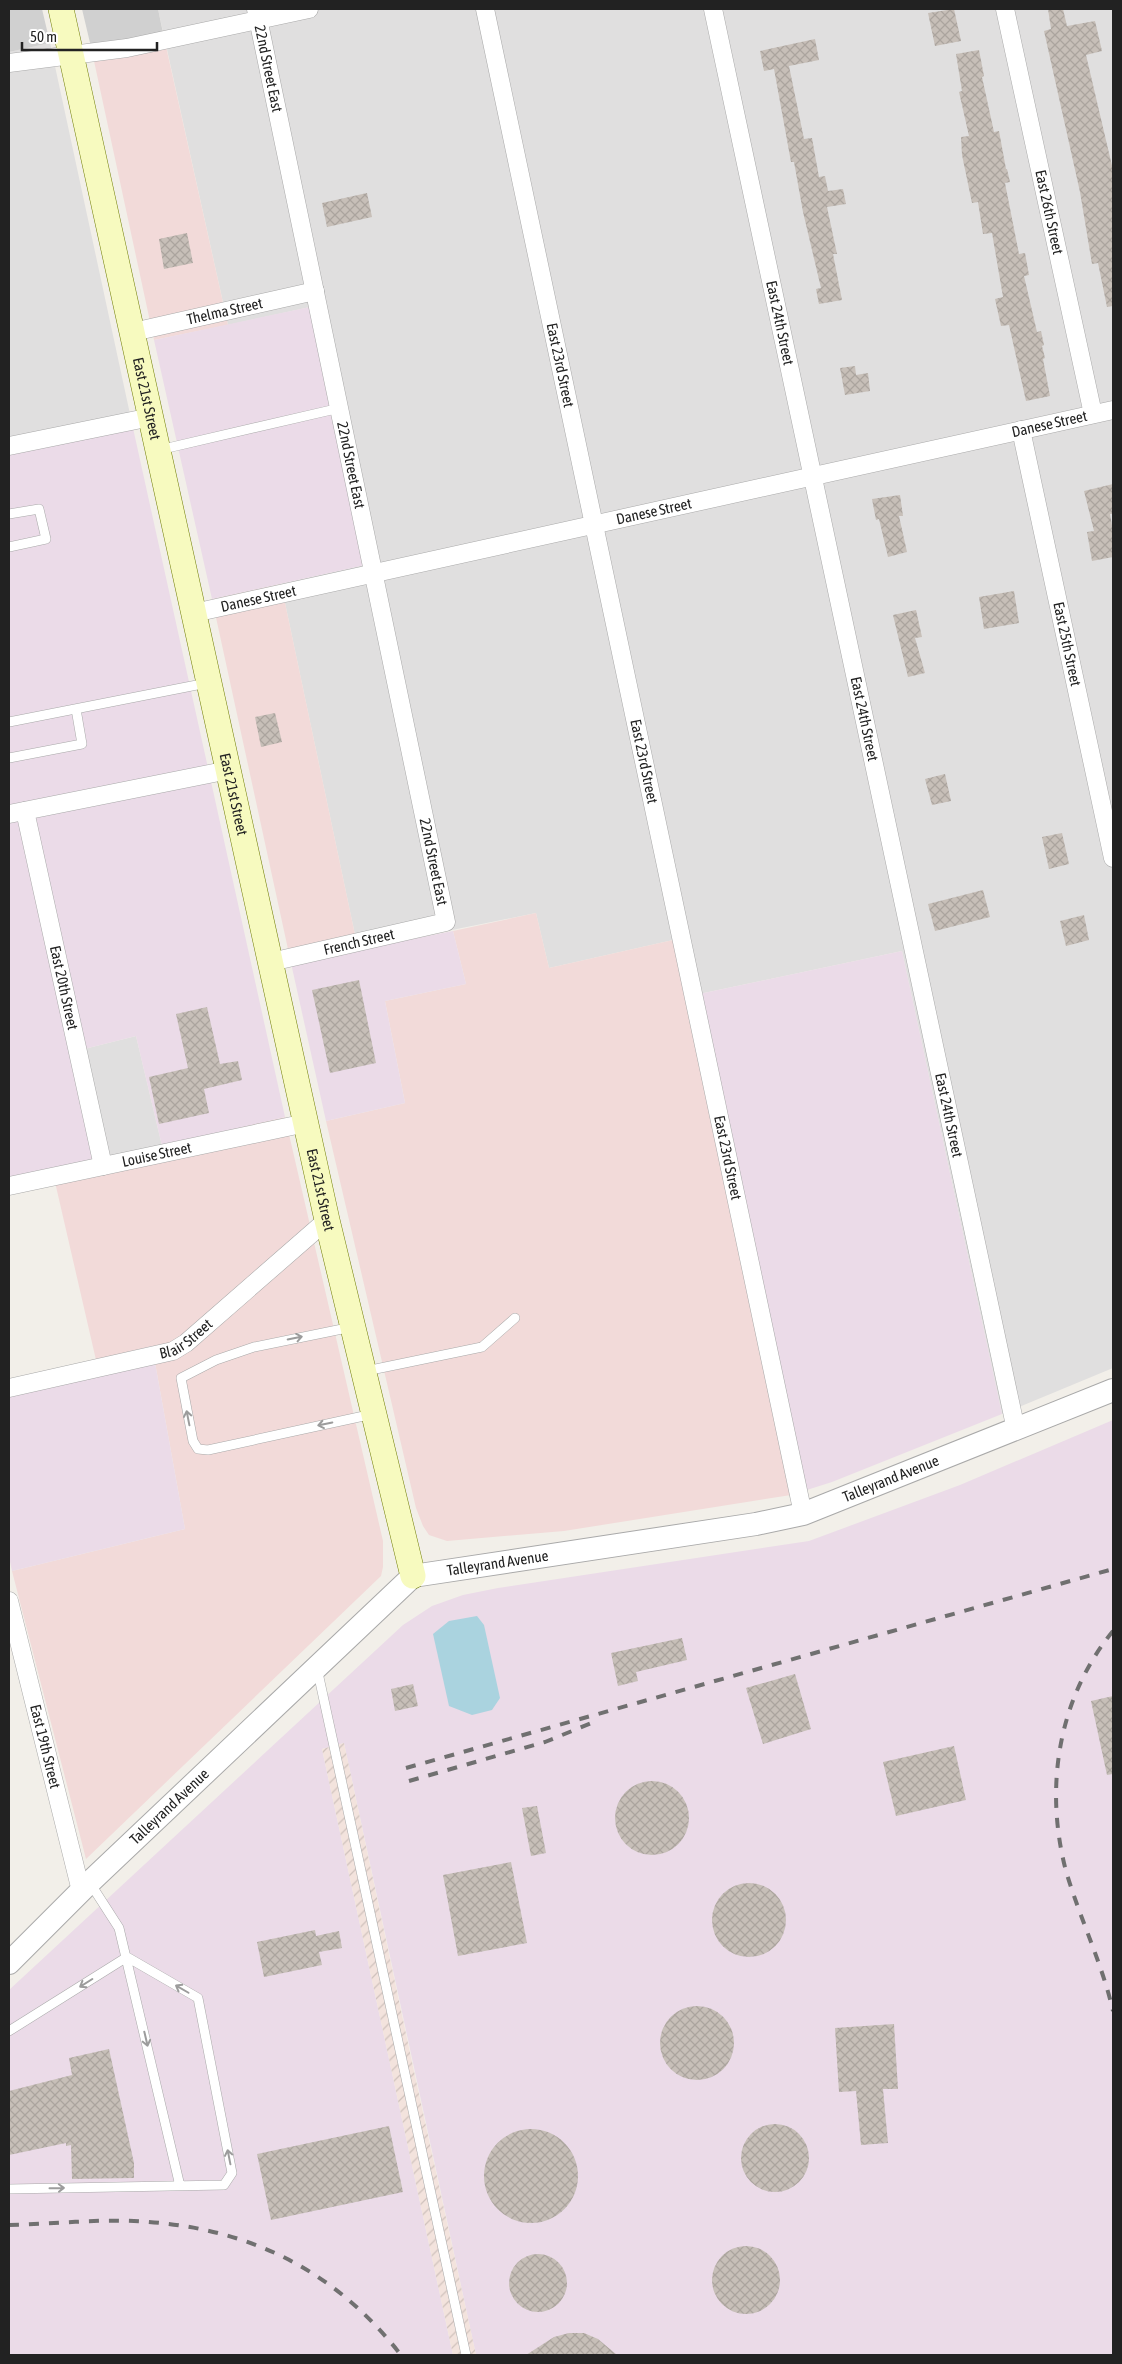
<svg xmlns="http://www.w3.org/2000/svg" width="1122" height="2364" viewBox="0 0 1122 2364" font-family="'Asap Condensed',sans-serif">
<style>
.residential{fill:#e0dfdf}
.commercial{fill:#f2dad9}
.industrial{fill:#ebdbe8}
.religious{fill:#d0d0d0}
.military{fill:url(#military-furrows)}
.water{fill:#aad3df}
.building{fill:url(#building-cross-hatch)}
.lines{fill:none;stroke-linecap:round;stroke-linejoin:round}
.service-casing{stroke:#a9a9a9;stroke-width:10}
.minor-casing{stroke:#a9a9a9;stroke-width:19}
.tertiary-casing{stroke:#a9a9a9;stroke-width:24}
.secondary-casing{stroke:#707d05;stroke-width:26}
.service{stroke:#fff;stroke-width:9}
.minor{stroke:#fff;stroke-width:18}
.tertiary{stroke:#fff;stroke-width:22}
.secondary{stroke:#f7fabf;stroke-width:25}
.rail{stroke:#707070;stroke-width:4;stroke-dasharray:10 10;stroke-linecap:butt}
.oneway{stroke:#9c9c9c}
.labels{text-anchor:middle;stroke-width:5;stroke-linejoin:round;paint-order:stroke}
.street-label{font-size:15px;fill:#222;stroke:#fff}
</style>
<defs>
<pattern id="military-furrows" width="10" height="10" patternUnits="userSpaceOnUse" patternTransform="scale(1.25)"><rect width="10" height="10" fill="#f3e3dd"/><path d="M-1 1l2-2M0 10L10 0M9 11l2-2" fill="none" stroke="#d0c2bd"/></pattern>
<pattern id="building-cross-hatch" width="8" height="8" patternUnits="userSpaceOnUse" patternTransform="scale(1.25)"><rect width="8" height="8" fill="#c7bfb8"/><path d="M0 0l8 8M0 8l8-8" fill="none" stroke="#aba49e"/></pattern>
</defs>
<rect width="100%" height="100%" fill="#f2efe9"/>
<!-- residential -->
<path class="residential" d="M158 9H1113V1368L1002 1414 902 951 685 997 673 940 549 968 536 913 358 949 281 584 364 565 310 307 228 325Z
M50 43 133 428 9 455V52Z
M136 1036 162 1146 94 1162 72 1052Z"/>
<!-- commercial -->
<path class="commercial" d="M163 33 228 325 154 340 91 47Z
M281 584 358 949 291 963 212 599Z
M536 913 549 968 673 940 791 1495 564 1531 447 1541 429 1535 423 1526 416 1508 326 1121 405 1103 385 1001 466 984 453 931Z
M285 1117 383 1541V1567L381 1576 86 1859 12 1571 185 1529 152 1346 96 1360 52 1169Z"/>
<!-- industrial -->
<path class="industrial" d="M310 307 365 565 212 599 154 340Z
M133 428 285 1117 162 1146 136 1036 72 1052 94 1162 9 1177V455Z
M453 931 466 984 385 1001 405 1103 326 1121 291 963Z
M902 951 1002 1414 832 1482 791 1495 685 997Z
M152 1346 185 1529 12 1571 9 1557V1382Z
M1113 1420V2355H476L344 1743 322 1749 453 2355H9V1990L403 1625 432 1606 463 1595 498 1588 809 1541 960 1485Z"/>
<!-- religious -->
<path class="religious" d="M9 9H42L50 43 9 52Z
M82 9H158L163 33 91 47Z"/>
<!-- military -->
<path class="military" d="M344 1743 415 2076 476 2355H453L322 1749Z"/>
<!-- water -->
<path class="water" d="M477 1616 484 1625 500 1698 492 1710 472 1715 449 1706 433 1634 449 1621Z"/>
<!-- building -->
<path class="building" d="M954 9 961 41 935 46 928 13Z
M1048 9H1063L1067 26 1095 21 1102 51 1086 55 1113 170V306L1107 307 1098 263 1092 264 1080 192 1044 31 1051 29Z
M815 39 819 60 789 66 804 139 812 138 819 177 825 176 828 191 843 189 846 204 827 207 837 254H833L842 300 819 304 816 289 821 288 803 212 794 162H791L774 69 764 71 760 51Z
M979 50 984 76 982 77 994 132 999 131 1006 169H1007L1010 182 1005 183 1019 254 1025 253 1029 275 1024 276 1037 332 1041 331 1044 345 1042 346 1045 358 1043 359 1050 396 1026 401 1009 325 1001 326 995 299 1003 297 992 233 983 234 978 202 972 203 962 155 961 137 969 136 959 92 962 91 956 54Z
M367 193 372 217 327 227 322 203Z
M187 233 193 263 164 269 159 239Z
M855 366 856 375 868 373 870 391 845 395 840 368Z
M1113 484V514H1110L1113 531V557L1092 561 1087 532 1094 531 1084 491Z
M900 495 903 516H899L907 552 888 557 879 519 876 520 872 499Z
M1014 591 1019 623 984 629 979 597Z
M916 610 922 637 915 638 925 673 908 677 893 615Z
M275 713 282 742 261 747 255 717Z
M945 774 951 801 932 805 925 779Z
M1062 833 1069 864 1049 869 1042 837Z
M983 890 990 917 935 931 928 904Z
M1084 915 1089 940 1066 946 1060 921Z
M359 980 376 1063 330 1073 312 990Z
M207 1007 220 1064 238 1061 242 1080 204 1089 209 1113 159 1124 149 1077 188 1068 176 1014Z
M682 1638 687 1660 636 1672 638 1681 618 1686 611 1653Z
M795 1674 811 1729 763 1744 746 1688Z
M413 1684 418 1706 395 1711 391 1689Z
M1113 1696V1774L1107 1775 1091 1701Z
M954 1746 966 1800 896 1816 883 1762Z
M615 1818a37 37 0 1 1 74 0a37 37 0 1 1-74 0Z
M537 1806 546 1853 531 1856 522 1808Z
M511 1862 527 1943 458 1956 443 1875Z
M712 1920a37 37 0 1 1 74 0a37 37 0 1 1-74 0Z
M315 1930 316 1936 339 1931 342 1948 319 1952 322 1965 264 1977 257 1942Z
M660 2043a37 37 0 1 1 74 0a37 37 0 1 1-74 0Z
M894 2024 898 2089H883L888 2143 861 2145 856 2091 839 2092 835 2028Z
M109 2049 134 2163V2178L72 2179 71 2145 66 2146V2143L9 2155V2091L72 2075 69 2058Z
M741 2158a34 34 0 1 1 68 0a34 34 0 1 1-68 0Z
M389 2126 403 2192 271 2220 257 2154Z
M484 2176a47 47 0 1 1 94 0a47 47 0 1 1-94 0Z
M712 2280a34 34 0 1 1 68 0a34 34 0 1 1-68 0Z
M509 2283a29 29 0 1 1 58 0a29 29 0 1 1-58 0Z
M569 2333H584L598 2339 617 2355H526L554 2337Z"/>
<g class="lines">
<!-- service casing -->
<g class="service-casing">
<path id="service" d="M159 450 340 408
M9 514 39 509 46 539 9 547
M9 722 207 683
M9 758 82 744 76 709
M352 1327 254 1347 216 1360 181 1378 193 1441 198 1449 208 1450 373 1414
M366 1371 482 1347 515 1318
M317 1668 466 2355
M90 1883 119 1928 180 2186
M9 2031 127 1957
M9 2189 224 2185 232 2173 198 1998 127 1957"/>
</g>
<!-- minor casing -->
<g class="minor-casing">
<g id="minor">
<path id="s1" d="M256 9 446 922 271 962"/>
<path id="s2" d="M485 9 803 1514"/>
<path id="s3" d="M713 9 1016 1430"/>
<path id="s4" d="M1005 9 1093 414"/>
<path d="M9 63 127 48 309 9"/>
<path id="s5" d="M133 332 315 291"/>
<path id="s6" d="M1021 430 1113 858"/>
<path d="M9 446 151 417"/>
<path id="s7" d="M194 613 1113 410"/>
<path id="s8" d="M25 811 103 1166"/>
<path d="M9 814 229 770"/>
<path id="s9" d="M9 1186 306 1123"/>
<path id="s10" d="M9 1388 173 1351 186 1343 327 1220"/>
<path id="s11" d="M9 1601 81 1891"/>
</g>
</g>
<!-- tertiary casing -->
<g class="tertiary-casing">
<g id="tertiary">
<path id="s12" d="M9 1963 90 1882 413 1576 756 1524 803 1514 1113 1390"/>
</g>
</g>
<!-- secondary casing -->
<g class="secondary-casing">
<g id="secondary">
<path id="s13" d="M61 9 327 1220 413 1576"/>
</g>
</g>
<!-- service -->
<use href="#service" class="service"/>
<!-- minor -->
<use href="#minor" class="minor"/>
<!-- tertiary -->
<use href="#tertiary" class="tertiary"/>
<!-- secondary -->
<use href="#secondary" class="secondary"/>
<!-- rail -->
<path class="rail" d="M1113 1631C1058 1698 1044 1788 1066 1871 1080 1919 1102 1963 1113 2011
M406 1768 1113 1569
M409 1781 545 1742 599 1720
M9 2225C55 2224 103 2218 149 2222 254 2230 336 2272 401 2355"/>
</g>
<!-- one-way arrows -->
<defs><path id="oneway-shaft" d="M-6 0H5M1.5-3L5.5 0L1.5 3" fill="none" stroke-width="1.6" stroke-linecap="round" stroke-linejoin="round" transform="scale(1.25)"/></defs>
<g class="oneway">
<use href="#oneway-shaft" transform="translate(295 1338) rotate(-11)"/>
<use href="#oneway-shaft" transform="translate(188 1418) rotate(-101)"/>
<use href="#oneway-shaft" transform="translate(325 1424) rotate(168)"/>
<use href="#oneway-shaft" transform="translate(86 1983) rotate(148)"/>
<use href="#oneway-shaft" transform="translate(182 1989) rotate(-150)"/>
<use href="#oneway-shaft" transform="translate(146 2039) rotate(77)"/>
<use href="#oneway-shaft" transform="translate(229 2157) rotate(-101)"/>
<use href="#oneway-shaft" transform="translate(57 2188) rotate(-1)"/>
</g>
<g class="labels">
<!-- street labels -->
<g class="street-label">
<text dy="5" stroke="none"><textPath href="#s1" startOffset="61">22nd Street East</textPath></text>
<text dy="5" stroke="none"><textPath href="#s4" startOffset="208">East 26th Street</textPath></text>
<text dy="5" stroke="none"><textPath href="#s5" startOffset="94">Thelma Street</textPath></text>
<text dy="5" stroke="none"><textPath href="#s3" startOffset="321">East 24th Street</textPath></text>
<text dy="5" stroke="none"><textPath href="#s2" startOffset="364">East 23rd Street</textPath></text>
<text dy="5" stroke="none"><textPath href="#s13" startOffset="399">East 21st Street</textPath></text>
<text dy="5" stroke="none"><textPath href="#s7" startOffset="876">Danese Street</textPath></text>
<text dy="5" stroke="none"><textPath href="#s1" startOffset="466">22nd Street East</textPath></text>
<text dy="5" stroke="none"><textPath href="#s7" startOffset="471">Danese Street</textPath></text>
<text dy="5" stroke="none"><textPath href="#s7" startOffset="66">Danese Street</textPath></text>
<text dy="5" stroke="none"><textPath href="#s6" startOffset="219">East 25th Street</textPath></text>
<text dy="5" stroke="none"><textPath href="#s3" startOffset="726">East 24th Street</textPath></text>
<text dy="5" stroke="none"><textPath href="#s2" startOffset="769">East 23rd Street</textPath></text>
<text dy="5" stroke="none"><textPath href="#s13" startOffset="804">East 21st Street</textPath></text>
<text dy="5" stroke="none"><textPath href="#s1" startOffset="871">22nd Street East</textPath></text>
<text transform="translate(359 942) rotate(-13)" y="5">French Street</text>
<text dy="5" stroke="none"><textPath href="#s8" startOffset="181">East 20th Street</textPath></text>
<text dy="5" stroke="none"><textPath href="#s3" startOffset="1131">East 24th Street</textPath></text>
<text dy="5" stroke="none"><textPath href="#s9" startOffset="151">Louise Street</textPath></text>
<text dy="5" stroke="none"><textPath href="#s2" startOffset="1174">East 23rd Street</textPath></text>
<text dy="5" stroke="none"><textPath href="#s13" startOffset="1209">East 21st Street</textPath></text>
<text dy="5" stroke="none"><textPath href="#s10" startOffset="185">Blair Street</textPath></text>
<text dy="5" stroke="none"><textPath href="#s12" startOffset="1049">Talleyrand Avenue</textPath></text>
<text dy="5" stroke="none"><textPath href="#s12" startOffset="645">Talleyrand Avenue</textPath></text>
<text dy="5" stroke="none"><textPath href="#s11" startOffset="150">East 19th Street</textPath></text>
<text dy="5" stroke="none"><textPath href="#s12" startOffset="224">Talleyrand Avenue</textPath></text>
</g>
</g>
<!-- border -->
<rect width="1122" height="2364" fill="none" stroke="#222222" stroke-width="20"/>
<!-- scale -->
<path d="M22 42v8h135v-8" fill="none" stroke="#222222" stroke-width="2.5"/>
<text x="30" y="42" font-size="15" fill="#222222" stroke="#ffffff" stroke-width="4" paint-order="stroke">50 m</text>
</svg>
